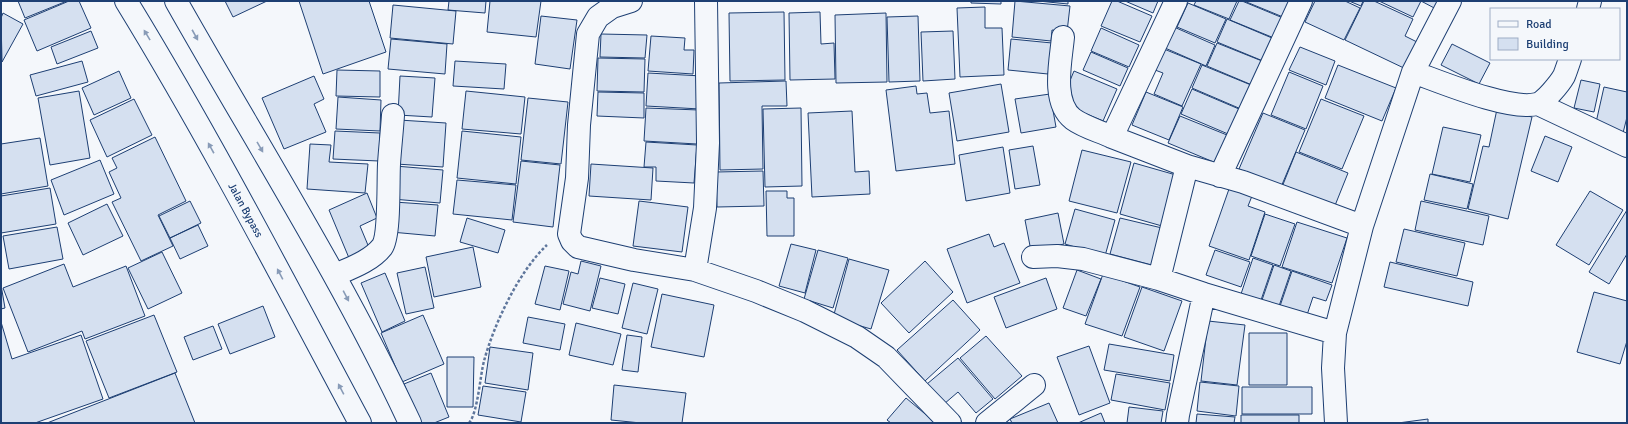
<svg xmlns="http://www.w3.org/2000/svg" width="1628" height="424" viewBox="0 0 1628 424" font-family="Signika,sans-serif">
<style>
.building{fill:#d5e0f0;stroke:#1d3f73}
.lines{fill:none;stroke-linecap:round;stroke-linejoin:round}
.minor-casing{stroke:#1d3f73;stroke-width:24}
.trunk-casing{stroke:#1d3f73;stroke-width:24}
.path{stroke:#5e769c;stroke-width:2.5;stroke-dasharray:3 2;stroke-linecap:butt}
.minor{stroke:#f4f7fb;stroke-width:22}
.trunk{stroke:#f4f7fb;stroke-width:22}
.oneway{fill:#889bb7}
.labels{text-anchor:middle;stroke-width:3;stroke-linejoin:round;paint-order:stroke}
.street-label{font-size:11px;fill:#1d3f73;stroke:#f4f7fb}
</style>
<rect width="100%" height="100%" fill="#f4f7fb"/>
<!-- building -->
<path class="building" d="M18 1H67L25 18Z
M69 1H79L91 28 37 51 24 20Z
M225 1H267L233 17Z
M299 1H369L386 52 323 74Z
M449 1H486L485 13 448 10Z
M490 1H541L536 37 487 32Z
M971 1H1001V4L971 3Z
M1015 1 1070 6 1067 32 1052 30 1051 41 1012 37Z
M1038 1H1068V4Z
M1112 1H1117L1152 16 1140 42 1101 26Z
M1125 1H1158L1153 13Z
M1196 1H1237L1229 19 1194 5Z
M1239 1H1242L1283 18 1274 38 1230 20Z
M1244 1H1290L1283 17Z
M1315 1H1345L1360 8 1344 40 1305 22Z
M1349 1H1363L1361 6Z
M1364 1H1374L1413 19 1405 36 1421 44 1408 70 1345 40Z
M1379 1H1442L1438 10 1421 1 1413 17Z
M1188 3 1226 19 1215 43 1177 27Z
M393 5 456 11 453 44 390 38Z
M985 7V28H1002L1004 75 960 77 957 8Z
M784 12 785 80 730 81 729 13Z
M820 12 821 44 834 43 835 79 790 80 789 13Z
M3 13 23 24 2 62 1 18Z
M886 13 887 82 836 83 835 15Z
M541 16 577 20 570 69 535 64Z
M918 16 920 81 889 82 887 17Z
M1227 19 1272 38 1263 61 1217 42Z
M1174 27 1215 45 1206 66 1165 48Z
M1101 28 1139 45 1129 67 1091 51Z
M91 31 98 48 57 64 51 47Z
M953 31 955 79 923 81 921 32Z
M601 34 647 35 645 58 600 57Z
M651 36 685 38 684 50H694L693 74 648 71Z
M391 39 447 44 445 74 388 69Z
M1011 39 1052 43 1048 74 1008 70Z
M1217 43 1262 61 1252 85 1207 66Z
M1452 44 1490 63 1479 84 1441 65Z
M1300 47 1335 61 1326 85 1289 70Z
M1164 49 1201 64 1182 106 1154 94 1163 73 1155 70Z
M1091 52 1128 68 1120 86 1083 70Z
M598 58 645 59 644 92 597 91Z
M82 61 88 82 36 96 30 75Z
M455 61 506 64 504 89 453 86Z
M1202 65 1251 85 1241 109 1192 88Z
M1338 65 1396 88 1382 121 1325 98Z
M337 70 380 71V97L336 96Z
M119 71 131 98 94 115 82 88Z
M1074 71 1117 89 1103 121 1068 106 1064 95Z
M1289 72 1323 86 1306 129 1271 115Z
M648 73 702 76 700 109 646 106Z
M314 76 324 99 314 104 326 132 284 149 262 98Z
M400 76 435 78 432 117 398 115Z
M1581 80 1600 84 1594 112 1574 108Z
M786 81 787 106H762L763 169 720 170 719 83Z
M1001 84 1009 132 957 141 949 93Z
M916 86 917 94 927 93 930 113 949 111 955 164 896 171 886 90Z
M1604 87 1627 92V117L1623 133 1595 127Z
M1192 89 1239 109 1228 134 1181 114Z
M79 91 90 158 50 165 38 98Z
M466 91 525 97 521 134 462 129Z
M598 92 644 93V118L597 116Z
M1146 92 1183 107 1169 140 1132 125Z
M1050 94 1056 127 1021 133 1015 99Z
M338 97 381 100 380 131 336 129Z
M528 98 568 102 561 164 521 160Z
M134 99 152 135 107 157 90 120Z
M1321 99 1364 116 1342 169 1299 152Z
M646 108 699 110 697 144 644 141Z
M801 108 802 186 765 187 763 109Z
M1497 109 1532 117 1508 219 1468 209 1483 146 1489 147Z
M852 111 855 172 869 171 870 194 812 197 808 113Z
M1263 113 1305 130 1281 187 1239 169Z
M1180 116 1227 135 1216 163 1168 143Z
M399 120 446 123 443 167 396 164Z
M1443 127 1481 135 1470 182 1432 174Z
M335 131 380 133 379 161 333 159Z
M462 131 521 137 516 184 457 178Z
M1545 136 1572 147 1558 182 1531 171Z
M155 137 186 201 158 215 173 246 141 261 112 202 121 198 109 172 117 168 112 158Z
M40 138 48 186 1 194V144Z
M646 142 697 145 694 183 656 181V167H644Z
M310 144 331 145 329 162 368 164 365 193 307 189Z
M1033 146 1040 185 1015 189 1009 150Z
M1003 147 1010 193 966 201 959 155Z
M1082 150 1131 162 1117 213 1069 201Z
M1296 152 1348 173 1334 208 1282 187Z
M100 160 114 194 64 215 51 180Z
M521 161 560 165 553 227 513 222Z
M1134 163 1176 175 1162 226 1120 214Z
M591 164 653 168 651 200 589 196Z
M395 166 443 170 440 203 392 199Z
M763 171 764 206 717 207 716 172Z
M1430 174 1473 184 1467 209 1424 200Z
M457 180 516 185 512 220 453 214Z
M50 188 56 224 1 233V196Z
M1229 189 1252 196 1248 206 1265 212 1249 260 1209 246Z
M766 191H787V198H794V236H767Z
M1590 191 1623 210 1589 265 1556 245Z
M367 193 377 218 360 226 370 250 349 258 329 210Z
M190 201 201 223 170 238 159 216Z
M639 201 688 207 682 252 633 246Z
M1421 201 1489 216 1483 245 1415 230Z
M394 202 438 205 435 236 391 232Z
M107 204 123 236 83 255 68 223Z
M1075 209 1115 220 1105 256 1065 244Z
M1627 210V254L1609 284 1589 272Z
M1058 213 1064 244 1031 251 1025 220Z
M1265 214 1295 224 1280 266 1251 256Z
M467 218 505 230 498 253 460 242Z
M1120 218 1162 228 1152 265 1110 254Z
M1297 222 1347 238 1332 283 1282 267Z
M198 225 208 246 180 259 170 238Z
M57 227 63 259 9 269 3 236Z
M1404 229 1465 243 1457 276 1396 262Z
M989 234 994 247 1004 243 1020 283 967 303 947 249Z
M791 244 816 250 805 293 779 286Z
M473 247 481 287 434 297 426 257Z
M818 250 848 258 833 308 804 299Z
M1215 250 1250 262 1241 287 1206 275Z
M162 252 182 293 148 309 128 268Z
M1253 258 1273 265 1260 303 1240 297Z
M849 259 889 270 871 329 833 318Z
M581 261 601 266 590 311 563 304 571 272 578 274Z
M925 261 953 292 909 333 881 303Z
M1390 262 1473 282 1468 306 1384 287Z
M64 264 73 287 126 266 145 316 85 339 82 331 28 352 3 288Z
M1274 265 1291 271 1278 309 1261 303Z
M545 266 569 271 560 310 535 304Z
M425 267 434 308 406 314 397 273Z
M1077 270 1101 279 1086 316 1063 308Z
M1292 271 1332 285 1326 301 1313 297 1306 318 1279 309Z
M385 273 405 321 382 332 361 283Z
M1103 274 1140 287 1122 336 1085 324Z
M600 278 625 284 618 314 592 308Z
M1046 278 1057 309 1006 328 994 297Z
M633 283 658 289 647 334 622 328Z
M1 285 5 308 1 309Z
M1142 287 1182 301 1164 351 1124 337Z
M1594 292 1627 301V341L1620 364 1577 352Z
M662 294 714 305 704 357 651 347Z
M953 300 980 330 925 381 897 350Z
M263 306 275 337 230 354 218 324Z
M154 315 177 372 109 398 86 341Z
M423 315 444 364 402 382 381 333Z
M528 317 565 324 560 350 523 343Z
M1208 321 1245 325 1237 385 1201 381Z
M1 322 12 359 81 335 103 399 35 423H1Z
M576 323 621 334 613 365 569 355Z
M213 326 222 349 193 360 184 337Z
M1249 333H1287V385H1249Z
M627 335 642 337 638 372 622 370Z
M986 336 1022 376 995 399 960 358Z
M1109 344 1174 355 1170 381 1104 370Z
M1089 346 1110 403 1079 415 1057 357Z
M490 347 533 353 528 390 485 383Z
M447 357H474L473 407H447Z
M958 358 993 399 976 413 958 392 944 404 927 384Z
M175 373 195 423H47Z
M431 373 449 417 434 423H420L404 384Z
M1116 374 1170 383 1165 410 1111 400Z
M1200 382 1239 386 1236 416 1197 411Z
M614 385 686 393 682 423H641L611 420Z
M483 386 526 392 521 422 478 415Z
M1242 387H1312V414H1242Z
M906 398 936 423H891L887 420Z
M1049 403 1058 423H1012L1010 419Z
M1129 407 1163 411 1161 423H1127Z
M1101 413 1105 423H1078Z
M1197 414 1235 417 1234 423H1196Z
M1241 415H1299V423H1241Z
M1428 419V423H1398Z"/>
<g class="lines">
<!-- minor casing -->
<g class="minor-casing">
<path id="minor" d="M631 1 612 7 598 17 588 34 579 125 577 178 569 234 572 241 578 247 634 260 695 270
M706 1 708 143 705 208 695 270 756 291 805 311 857 337 886 357 950 423
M1176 1 1112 137 1187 166 1243 182 1362 226
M1588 9 1590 1
M1063 37C1061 60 1051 102 1073 119 1084 127 1099 131 1112 137
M1413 72 1450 1
M1538 104 1627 146
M1220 176 1301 1
M1033 257 1057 256 1083 259 1159 279 1204 294 1335 333
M335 275C351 268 371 261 382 247 390 236 388 180 389 164 390 148 392 131 393 115
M1159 279 1187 166
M987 423 1034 385
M1177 423 1178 415 1204 294
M1336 423 1333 368 1335 333 1362 226 1413 72C1441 82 1510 111 1537 104 1544 103 1560 83 1564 76 1566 71 1568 65 1570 59"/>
</g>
<!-- trunk casing -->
<g class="trunk-casing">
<g id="trunk">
<path id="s1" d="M126 1C210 138 284 281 360 423"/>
<path d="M176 1C255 141 342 277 410 423"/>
</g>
</g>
<!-- path -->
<path class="path" d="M469 423C478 412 480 376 484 361 494 324 519 271 547 245"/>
<!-- minor -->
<use href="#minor" class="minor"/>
<!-- trunk -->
<use href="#trunk" class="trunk"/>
</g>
<!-- one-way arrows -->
<defs><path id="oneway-solid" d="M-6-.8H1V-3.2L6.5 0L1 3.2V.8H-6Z"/></defs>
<g class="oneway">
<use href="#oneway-solid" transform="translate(147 35) rotate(-121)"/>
<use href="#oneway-solid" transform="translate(195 35) rotate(61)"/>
<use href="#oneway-solid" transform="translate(260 147) rotate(60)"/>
<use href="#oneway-solid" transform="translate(211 148) rotate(-119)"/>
<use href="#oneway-solid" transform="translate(280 274) rotate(-118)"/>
<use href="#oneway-solid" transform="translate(346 296) rotate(62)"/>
<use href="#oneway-solid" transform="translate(341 389) rotate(-118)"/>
</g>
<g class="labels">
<!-- street labels -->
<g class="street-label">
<text dy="4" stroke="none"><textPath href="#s1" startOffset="241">Jalan Bypass</textPath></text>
</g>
</g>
<!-- border -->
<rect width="1628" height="424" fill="none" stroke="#1d3f73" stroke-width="4"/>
<!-- legend -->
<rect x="1490" y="8" width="130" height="52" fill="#f4f7fb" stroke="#9eadc5"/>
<rect x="1498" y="21" width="20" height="6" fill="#f4f7fb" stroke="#9eadc5"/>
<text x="1526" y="28" font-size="12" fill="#1d3f73">Road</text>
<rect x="1498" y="38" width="20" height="12" fill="#d5e0f0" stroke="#9eadc5"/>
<text x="1526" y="48" font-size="12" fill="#1d3f73">Building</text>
</svg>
